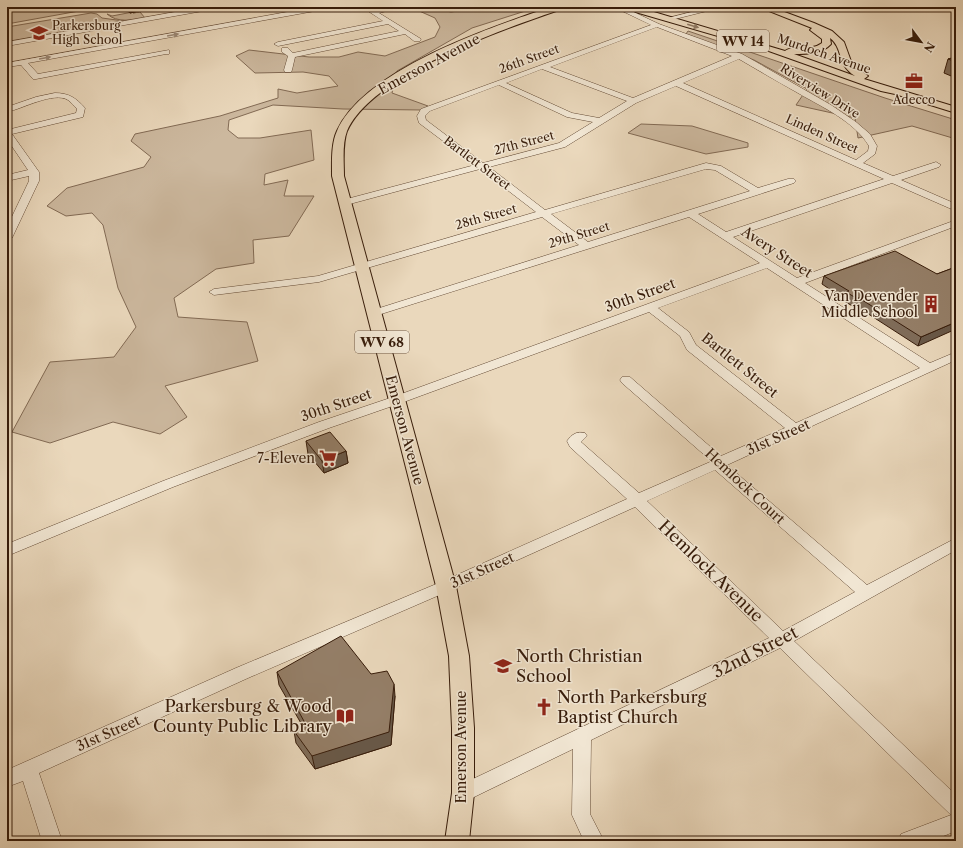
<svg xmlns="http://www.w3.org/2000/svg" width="963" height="848" viewBox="0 0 963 848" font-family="'Libre Caslon Text',serif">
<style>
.green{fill:#ccb89e;stroke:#826a54}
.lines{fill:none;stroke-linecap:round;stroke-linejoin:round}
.minor-casing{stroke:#644b36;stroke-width:1}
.major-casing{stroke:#371c0a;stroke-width:2}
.minor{fill:#f1e6d3;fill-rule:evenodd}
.major{fill:#ead8bc;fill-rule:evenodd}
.wall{fill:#7f6c59;stroke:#371c0a}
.shaded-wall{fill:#685848;stroke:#371c0a}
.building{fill:#947e67;stroke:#371c0a}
.oneway{fill:#907a63}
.oneway2{fill:#9d8b79}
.labels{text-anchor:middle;stroke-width:3;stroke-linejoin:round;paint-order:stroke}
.far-poi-label{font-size:12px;fill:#371c0a;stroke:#f1e6d3;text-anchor:start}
.far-street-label{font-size:12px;fill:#371c0a;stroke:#f1e6d3}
.shield{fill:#f1e6d3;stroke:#6f5946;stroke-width:1}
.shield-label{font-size:13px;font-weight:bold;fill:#371c0a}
.street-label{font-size:14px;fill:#371c0a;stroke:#f1e6d3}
.poi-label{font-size:14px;fill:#371c0a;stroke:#f1e6d3;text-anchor:end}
.near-street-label{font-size:17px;fill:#371c0a;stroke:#f1e6d3}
.near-poi-label{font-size:17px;fill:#371c0a;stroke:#f1e6d3;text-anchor:start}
</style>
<rect width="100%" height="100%" fill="#ead8bc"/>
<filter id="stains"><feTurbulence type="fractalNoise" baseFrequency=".005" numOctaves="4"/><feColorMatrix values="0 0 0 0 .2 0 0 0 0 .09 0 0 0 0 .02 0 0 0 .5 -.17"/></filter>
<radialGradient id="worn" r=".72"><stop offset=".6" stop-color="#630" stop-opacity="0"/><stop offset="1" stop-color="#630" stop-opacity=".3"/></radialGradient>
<!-- green -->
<path class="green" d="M7 7H90L79 11 7 24Z
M429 7 451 12 471 9 495 10 505 7H538L472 28 397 71 392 93 428 106 422 110 343 109 273 105 229 120 228 130 238 138H260L311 130 314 160 265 174 264 185 288 180 284 196H314L289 236 253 240 254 263 216 269 174 298 178 317 247 322 258 361 165 386 187 417 160 434 113 422 50 443 12 432 50 362 114 357 136 327 118 288 103 225 92 213 66 216 47 206 67 188 144 167 151 157 131 141 135 134 220 116 278 98V89L297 93 338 86 329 76 303 72 255 73 236 56 249 50 309 57H339L358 52 385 56 435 37 440 27 435 18 417 10Z
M138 11 139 12 133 13 140 12 145 18C132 20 117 23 107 14L112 16Z
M91 13 97 14 102 18 124 21 7 42V27Z
M688 31 885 98 956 120V139L912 126 858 138 855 118 796 105 807 89 754 60 686 34Z
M641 124 692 126 748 143V147L706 154 628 133Z"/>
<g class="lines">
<!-- minor casing -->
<g class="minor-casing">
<path id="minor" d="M203 7H217L214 9 7 46V42Z
M315 7H329L326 9 28 63 38 74 169 50V54H166L36 79H33L21 65 7 67V63Z
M362 7H370L374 10 389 7H402L379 13 421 39 420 41H414L405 34 295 57 292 70 291 72H285L284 70 288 56 282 52V48H288L293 53 399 31 388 24 278 46 274 44 278 42 383 21Z
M614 7H623L659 24 742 54 831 105 856 122 870 134 877 146 875 154 863 163 893 176 936 162 941 165 939 167 901 180 956 204V211L892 183 733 237 797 278 956 220V226L805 283 930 363 956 352V360L727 465 867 585 956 538V550L794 641 956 795V831L931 841H898L901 834 951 815 780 648 591 740 590 814 604 841H584L572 815 573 749 470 799 463 802 456 799 454 793 456 787 769 638 635 507 451 590 248 678 39 773 62 841H42L23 781 7 787V770L236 668 441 582 627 499 570 447 567 441C572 434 577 431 585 433L587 436 581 442 639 493 710 462 709 459 622 383 620 380 622 377H630L721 456 785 428 687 350 680 336 649 312 401 403 329 428 173 487 7 556V544L163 481 319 422 393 397 760 263 689 217 378 315H370L368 313 370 311 579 245 542 217 319 282 214 295 209 292 214 289 318 276 536 212 480 169 346 205 341 202 343 200 475 165 419 123 417 116 421 109 651 25ZM657 27 732 56 633 98 550 67ZM739 59C758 70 778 82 798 93 822 107 854 121 869 146L868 151 856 160 683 83ZM542 69 627 101 599 118 572 113 506 83ZM499 85 567 117 593 122 559 143 483 163 426 120 425 116 430 111ZM676 86 884 179 726 232 698 214 794 183 796 181 794 179H788L758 188 721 166 706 163 545 210 489 167 565 147 636 103ZM706 169 715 170 750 191 588 242 551 214ZM767 268 920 368 796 423 696 345 689 332 658 308ZM715 470 855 592 783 631 647 501Z
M711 7H723L667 21 664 19Z
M55 93C69 93 76 98 85 108L83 117 12 134 39 172V181L12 238 7 241V227L29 181V176L7 181V175L28 170 7 139V130L76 113 77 109C74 106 71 102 68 100 54 91 22 109 7 112V107L36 97Z"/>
</g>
<!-- major casing -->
<g class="major-casing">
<path id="major" d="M551 7H563L562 9C506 28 372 74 347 131 342 144 344 162 344 176L456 586 469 656 474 728V793L469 841H445L452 793V728L449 656 436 586 332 176C332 162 331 144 337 131 364 70 491 27 551 7Z
M624 7H637L785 51C794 44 810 52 822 43V39L810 30 812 28 759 7H771L814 23 832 31 844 42 852 64 868 76 864 79 956 107V113L895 94 881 91 766 50 625 9ZM830 38C844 49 836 64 855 76L794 54C807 54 822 54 831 44Z"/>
</g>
<!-- minor -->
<use href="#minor" class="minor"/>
<!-- major -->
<use href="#major" class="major"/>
</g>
<!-- wall -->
<path class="wall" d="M123 7H155L130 13Z
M956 57V78L944 73 948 59Z
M953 268 918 346 856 306 854 307 844 301V299L822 284 824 276 937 274Z
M306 441 346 451 348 463 324 473 308 454Z
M277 672 371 674 395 696 391 745 315 769 296 743 294 731 302 725 279 685Z"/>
<!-- shaded-wall -->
<path class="shaded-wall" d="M128 7H155L130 13Z
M856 298H859L856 306 854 307Z
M956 322V329L918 346 921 337Z
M346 451 348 463 324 473 322 461Z
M394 684 395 696 391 745 315 769 312 756Z"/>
<!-- building -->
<path class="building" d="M956 57V62L948 59Z
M895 251 937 274 953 268 956 270V322L921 337 859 298H856L846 292 849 291 824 276Z
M330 432 346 451 322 461 306 441Z
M341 636 371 674 387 671 394 684 389 732 312 756 294 731 305 723 277 672Z"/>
<!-- one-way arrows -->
<defs><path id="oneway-solid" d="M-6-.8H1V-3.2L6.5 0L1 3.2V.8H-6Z"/></defs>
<use class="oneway" href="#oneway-solid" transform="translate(693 26) rotate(16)"/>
<g class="oneway2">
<use href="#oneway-solid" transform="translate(173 35) rotate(-10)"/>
<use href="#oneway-solid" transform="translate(45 58) rotate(-10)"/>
</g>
<!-- icons -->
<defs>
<g id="school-bare" transform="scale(1.38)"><path d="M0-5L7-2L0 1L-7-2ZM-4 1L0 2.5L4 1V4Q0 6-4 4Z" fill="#8f2418" stroke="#f1e6d3" stroke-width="2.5" paint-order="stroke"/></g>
<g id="office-bare" transform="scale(1.38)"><path d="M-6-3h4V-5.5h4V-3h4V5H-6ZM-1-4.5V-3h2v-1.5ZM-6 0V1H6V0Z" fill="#8f2418" stroke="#f1e6d3" stroke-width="2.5" paint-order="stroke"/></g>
<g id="building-bare" transform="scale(1.38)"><path d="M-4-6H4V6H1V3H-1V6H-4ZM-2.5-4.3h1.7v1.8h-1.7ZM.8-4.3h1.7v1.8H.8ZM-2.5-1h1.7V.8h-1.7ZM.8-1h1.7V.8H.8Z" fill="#8f2418" stroke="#f1e6d3" stroke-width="2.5" paint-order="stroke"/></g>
<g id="supermarket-bare" transform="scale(1.38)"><path d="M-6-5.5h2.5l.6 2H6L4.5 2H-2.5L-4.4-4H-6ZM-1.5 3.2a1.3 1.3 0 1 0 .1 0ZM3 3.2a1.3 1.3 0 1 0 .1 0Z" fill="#8f2418" stroke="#f1e6d3" stroke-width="2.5" paint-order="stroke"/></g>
<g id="church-bare" transform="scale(1.38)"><path d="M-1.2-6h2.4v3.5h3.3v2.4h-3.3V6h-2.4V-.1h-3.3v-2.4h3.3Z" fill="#8f2418" stroke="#f1e6d3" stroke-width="2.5" paint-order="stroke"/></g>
<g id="library-bare" transform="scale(1.38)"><path d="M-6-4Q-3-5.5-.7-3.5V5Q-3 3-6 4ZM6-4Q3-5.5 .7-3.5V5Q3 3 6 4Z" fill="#8f2418" stroke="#f1e6d3" stroke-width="2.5" paint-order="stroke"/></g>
</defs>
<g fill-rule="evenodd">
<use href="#school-bare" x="39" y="33"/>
<use href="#office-bare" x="914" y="81"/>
<use href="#building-bare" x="931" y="304"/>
<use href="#supermarket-bare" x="328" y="458"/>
<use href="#school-bare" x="503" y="666"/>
<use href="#church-bare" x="544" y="707"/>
<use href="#library-bare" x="345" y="716"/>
</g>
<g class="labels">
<!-- far-poi labels -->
<g class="far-poi-label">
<text x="52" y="30">Parkersburg<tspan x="52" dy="14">High School</tspan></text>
<text x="914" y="104" text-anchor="middle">Adecco</text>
</g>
<!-- far-street labels -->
<g class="far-street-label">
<text transform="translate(824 54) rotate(19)" y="4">Murdoch Avenue</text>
<text transform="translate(529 59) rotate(-20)" y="4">26th Street</text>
<text transform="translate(820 91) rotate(32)" y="4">Riverview Drive</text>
<text transform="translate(822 134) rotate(24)" y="4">Linden Street</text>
<text transform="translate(524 143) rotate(-15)" y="4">27th Street</text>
<text transform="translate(477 163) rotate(37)" y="4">Bartlett Street</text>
<text transform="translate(486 217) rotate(-16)" y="4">28th Street</text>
<text transform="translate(579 235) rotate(-17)" y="4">29th Street</text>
</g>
<!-- shield labels -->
<g class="shield">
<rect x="717" y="30" width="52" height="22" rx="3"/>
<rect x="355" y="331" width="54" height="22" rx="3"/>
</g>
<g class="shield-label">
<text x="743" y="46">WV 14</text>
<text x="382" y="347">WV 68</text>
</g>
<!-- street labels -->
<g class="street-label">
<text transform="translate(429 64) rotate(-28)" y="5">Emerson Avenue</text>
<text transform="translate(777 252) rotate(33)" y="5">Avery Street</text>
<text transform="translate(640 295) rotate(-20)" y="5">30th Street</text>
<text transform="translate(740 365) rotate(39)" y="5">Bartlett Street</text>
<text transform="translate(336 405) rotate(-19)" y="5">30th Street</text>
<text transform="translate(405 430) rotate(75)" y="5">Emerson Avenue</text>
<text transform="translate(778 437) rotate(-24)" y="5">31st Street</text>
<text transform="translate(745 486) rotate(43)" y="5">Hemlock Court</text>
<text transform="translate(482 570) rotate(-24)" y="5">31st Street</text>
<text transform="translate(108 733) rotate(-24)" y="5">31st Street</text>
<text transform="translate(461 747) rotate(-90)" y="5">Emerson Avenue</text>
</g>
<!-- poi labels -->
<g class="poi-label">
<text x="918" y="301">Van Devender<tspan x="918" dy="16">Middle School</tspan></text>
<text x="315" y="463">7-Eleven</text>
</g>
<!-- near-street labels -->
<g class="near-street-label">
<text transform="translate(711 571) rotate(44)" y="6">Hemlock Avenue</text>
<text transform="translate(755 652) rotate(-27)" y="6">32nd Street</text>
</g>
<!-- near-poi labels -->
<g class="near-poi-label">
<text x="516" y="662">North Christian<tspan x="516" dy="20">School</tspan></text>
<text x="557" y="703">North Parkersburg<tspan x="557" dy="20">Baptist Church</tspan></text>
<text x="332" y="712" text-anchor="end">Parkersburg &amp; Wood<tspan x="332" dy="20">County Public Library</tspan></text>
</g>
</g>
<!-- margin -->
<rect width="963" height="848" fill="none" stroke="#ead8bc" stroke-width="24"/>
<rect x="8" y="8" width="947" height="832" fill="none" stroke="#371c0a" stroke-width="2"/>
<rect x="12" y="12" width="939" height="824" fill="none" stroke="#371c0a"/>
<!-- north arrow -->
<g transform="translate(921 42) rotate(122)" stroke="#f1e6d3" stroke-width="3" paint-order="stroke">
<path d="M0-3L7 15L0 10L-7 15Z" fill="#371c0a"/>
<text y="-6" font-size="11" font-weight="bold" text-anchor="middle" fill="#371c0a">N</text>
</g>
<rect width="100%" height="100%" filter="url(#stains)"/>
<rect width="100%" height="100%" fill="url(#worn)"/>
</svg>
